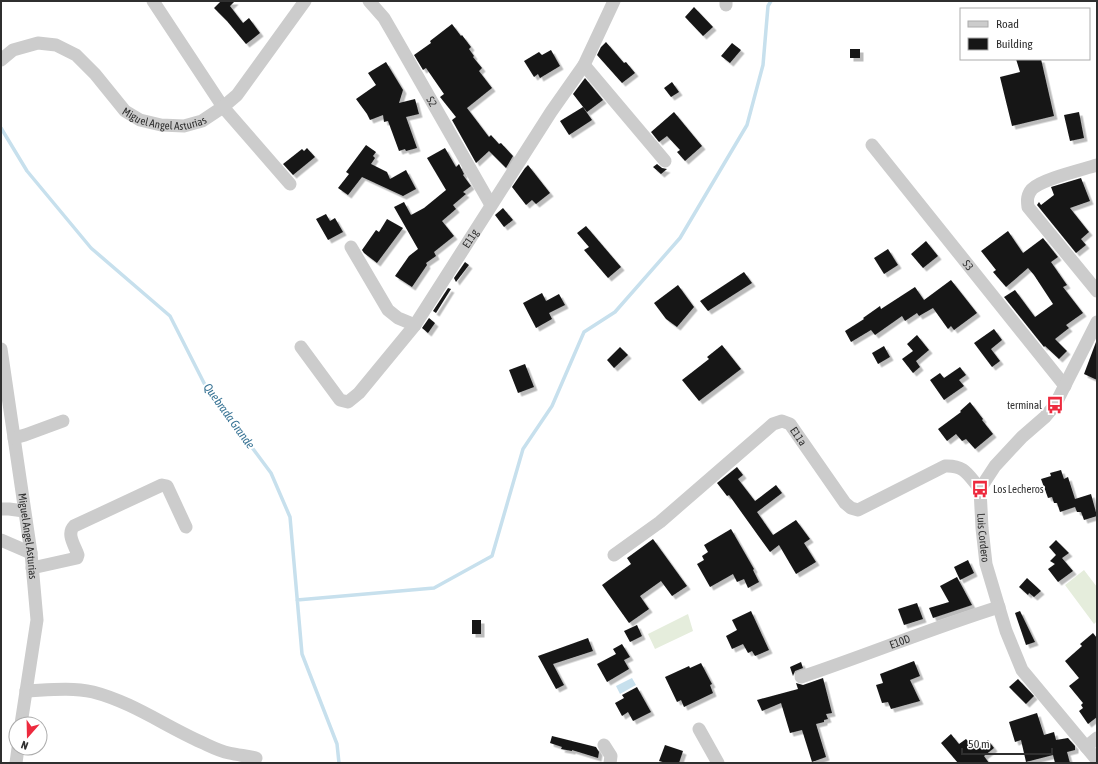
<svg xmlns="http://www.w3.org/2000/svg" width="1098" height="764" viewBox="0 0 1098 764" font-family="'Asap Condensed',sans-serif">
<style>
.green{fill:#e5eddc}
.water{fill:#c7e0ed}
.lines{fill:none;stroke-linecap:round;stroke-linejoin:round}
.stream{stroke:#c7e0ed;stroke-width:3.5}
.building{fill:#161616;filter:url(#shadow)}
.minor{stroke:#ccc;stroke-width:13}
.labels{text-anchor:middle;stroke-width:4;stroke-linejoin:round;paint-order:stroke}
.street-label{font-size:11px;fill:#2f2f2f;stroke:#fff}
.poi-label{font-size:11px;fill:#2f2f2f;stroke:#fff;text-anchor:end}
.water-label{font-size:12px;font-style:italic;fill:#397495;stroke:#fff}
</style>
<defs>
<filter id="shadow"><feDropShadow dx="3.5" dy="3.5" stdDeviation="0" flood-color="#0004"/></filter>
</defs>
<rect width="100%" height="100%" fill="#fff"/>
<!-- green -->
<path class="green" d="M1084 570 1097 587V621L1094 624 1065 585Z
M688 614 693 631 655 649 648 634Z"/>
<!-- water -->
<path class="water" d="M632 678 636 685 620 694 616 686Z"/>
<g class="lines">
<!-- stream -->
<path class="stream" d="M1 128 27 171 91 248 170 316 204 383 271 473 290 517 302 654 337 744 339 763
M297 600 434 588 492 556 523 449 552 406 584 332 615 312 680 238 747 125 763 65 768 6 771 1"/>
</g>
<!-- building -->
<path class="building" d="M221 1H235L230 6 243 23 249 18 260 33 246 44 227 21 214 8Z
M694 7 713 27 703 36 685 17Z
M452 24 461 36 462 35 471 47 469 49 474 56 473 57 482 68 479 71 492 88 467 108 489 137 491 135 499 144 501 143 513 156 506 168 489 151 476 163 452 120 456 117 440 97 444 94 426 68 423 70 414 55 431 43 430 41Z
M606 42 624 63 626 62 635 73 622 83 597 55 601 47Z
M732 43 741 50 730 63 721 56Z
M850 49H860V58H850Z
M551 50 560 66 540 78 538 74 534 77 524 61 539 52 542 55Z
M1016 59H1041L1054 116 1012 126 1000 77 1020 72Z
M386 62 403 90 399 103 415 99 419 114 406 117 417 148 406 151 405 149 399 151 388 121 384 122 383 115 370 120 367 114 356 99 376 85 368 73Z
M585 78 603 100 587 112 573 94Z
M672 82 679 92 671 97 664 88Z
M583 107 592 120 569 135 560 121Z
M674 112 702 146 685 161 677 152 680 150 667 136 659 142 651 132Z
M1079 112 1084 138 1070 141 1064 115Z
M366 145 376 152 373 156 375 158 371 164 387 172 390 179 406 170 416 189 403 196 362 177 348 195 338 188 349 174 346 172Z
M307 148 315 157 293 175 283 164 302 149 304 151Z
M445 148 456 167 459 164 464 174 463 175 471 186 463 192 466 194 453 205 456 209 442 221 454 236 434 252 436 256 426 263 427 265 412 287 395 276 409 256 418 249 394 207 404 202 411 215 424 208 446 190 427 158Z
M657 164 662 168 667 169 661 174 653 167Z
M528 165 550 193 536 204 532 200 526 205 512 187 525 168Z
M1081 178 1090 201 1070 208 1089 232 1081 239 1086 245 1076 253 1037 205 1039 202 1041 205 1054 195 1051 187Z
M503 208 513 220 504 227 495 215Z
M326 214 330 221 335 218 343 232 328 240 316 219Z
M387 219 403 228 377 263 364 253 362 250 376 230 379 232Z
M586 226 621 267 608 278 584 250 589 247 577 233Z
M1008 231 1023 253 1043 238 1058 257 1051 262 1067 285 1063 287 1083 313 1066 325 1069 328 1055 339 1067 351 1059 359 1045 346 1044 347 1004 297 1015 290 1035 317 1053 304 1034 275 1028 268 1006 287 993 272 996 270 981 251Z
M926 241 938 256 923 268 911 254Z
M888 249 898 265 884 274 874 258Z
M465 262 469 265 456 282 454 278Z
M744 272 752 283 708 311 700 301Z
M951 280 977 313 954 330 951 326 948 329 933 308 919 316 917 313 905 321 902 316 875 335 871 330 851 342 845 331 864 319 863 318 880 306 881 309 915 287 924 300Z
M678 285 694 307 677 327 666 319 654 303Z
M448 288 451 289 436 313 433 311Z
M542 293 546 301 559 294 565 305 549 313 552 319 536 328 523 303Z
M429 318 435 323 428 333 422 328Z
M994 329 1002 340 991 349 1000 361 992 367 974 343Z
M917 335 929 350 916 361 920 367 913 373 902 359 913 351 907 344Z
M1096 342 1097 343V380L1084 374Z
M722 345 741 369 699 401 682 380 709 359 707 357Z
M884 346 890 357 878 364 872 353Z
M620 347 628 355 614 368 607 360Z
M525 364 534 387 518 393 509 370Z
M960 367 966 375 959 380 964 386 944 400 930 380 940 373 944 378Z
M970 402 983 419 982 420 993 434 975 449 966 439 962 441 956 434 947 441 938 429 961 412 960 411Z
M737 467 743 475 738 479 755 501 776 485 782 493 757 512 773 535 796 520 810 539 804 543 816 562 796 574 779 545 770 552 729 495 727 496 717 483Z
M1061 470 1064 479 1068 477 1075 499 1091 494 1097 516 1084 520 1081 512H1077L1075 507 1060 512 1057 503H1054L1052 497 1048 498 1041 479 1051 476 1050 473Z
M731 529 754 569 753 570 759 582 748 588 744 579 737 582 733 574 710 587 697 564 704 560 702 556 708 552 704 545Z
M653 539 687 586 672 596 661 581 640 596 649 609 629 623 602 585 631 564 627 558Z
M1056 540 1069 553 1062 558 1073 571 1058 582 1048 569 1055 564 1050 561 1056 555 1049 547Z
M968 560 974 573 960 580 954 567Z
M957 577 972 605 933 618 929 608 949 602 940 586Z
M1027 578 1041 591 1034 597 1029 593 1028 595 1019 587Z
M917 603 923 619 904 625 898 609Z
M751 611 769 650 755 656 752 651 748 653 743 644 732 649 726 636 737 630 732 620Z
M1020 611 1035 642 1026 645 1015 613Z
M472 620H481V634H472Z
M637 625 642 636 630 642 624 631Z
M1093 633 1097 638V717L1088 724 1079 711 1083 708 1081 705 1083 703 1069 686 1079 678 1065 661 1082 646 1080 644Z
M588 638 593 651 553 664 564 685 556 689 538 656Z
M622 644 630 657 624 660 629 669 607 682 597 664 616 654 613 649Z
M914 661 920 676 910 680 920 701 891 709 888 702 882 703 876 685 883 683 880 674Z
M801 662 803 668 795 671 793 676 790 667Z
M701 663 712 684 710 685 713 693 684 707 681 700 677 702 665 677 689 666 690 668Z
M823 678 832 713 826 714 828 719 824 720V722L816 724 826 757 812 762 802 730 790 733 781 703 762 711 757 700 798 689 796 683 803 685Z
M1018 679 1034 696 1026 704 1009 687Z
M637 687 651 712 633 721 628 712 622 716 615 703 624 698 622 695Z
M1037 713 1044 735 1054 732 1056 740 1068 738 1075 746V750L1067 752 1070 763H1055L1053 755 1026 762 1021 740 1015 742 1009 722Z
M951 734 959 744 966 739 976 750 988 740 994 748 984 756 989 763H958L941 743Z
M552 736 596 747 599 752 598 758 572 750V751L561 749 562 747 550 743Z
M665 745 683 751 679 763H666L659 761Z"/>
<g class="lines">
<!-- minor -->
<g class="minor">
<path d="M153 1 223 107 290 184"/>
<path id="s1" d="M369 1 384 18 395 37 491 205"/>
<path d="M726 1V5"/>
<path id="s2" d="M1 60 13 50 38 43 56 45 76 55 95 74 125 111 140 120 161 125 184 126 202 121 223 107 237 95 305 1"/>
<path d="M584 65 665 161"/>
<path id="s3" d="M872 145 1065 386"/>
<path d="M1097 165C1081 170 1042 179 1032 189 1027 195 1027 200 1028 207L1097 291"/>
<path d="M351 247 388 310 398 318 415 325"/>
<path id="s4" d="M1097 322 1055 405 1045 417 1022 437 995 466 980 489 982 528 986 564 1006 631 1022 670 1097 760"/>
<path id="s5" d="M301 347 340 400 348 402 359 393 415 325 551 112 584 65 614 1"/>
<path id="s6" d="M1 349 31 553 37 620 21 724"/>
<path d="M14 438 25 435 63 421"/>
<path d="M1 509H9L24 511"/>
<path d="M1 540 31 553"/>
<path id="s7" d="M614 555 660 522 773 424 782 421 790 424 845 503 851 508 858 510 945 466C965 465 968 475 980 489"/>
<path d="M32 568 77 558 78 555C75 546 66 534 74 526L162 485 167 486 186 527"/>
<path id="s8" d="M801 677C867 655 932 628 999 607"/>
<path d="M26 691C48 690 71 687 93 692 132 702 165 726 201 742 210 746 219 751 229 753 238 755 247 756 256 758"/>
<path d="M699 729 718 763"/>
<path d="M604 745 611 756 610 763"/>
<path d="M1086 747 1097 738"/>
<path d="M16 763 18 748"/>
</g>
</g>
<!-- icons -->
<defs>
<g id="bus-bare" transform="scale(1.38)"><path d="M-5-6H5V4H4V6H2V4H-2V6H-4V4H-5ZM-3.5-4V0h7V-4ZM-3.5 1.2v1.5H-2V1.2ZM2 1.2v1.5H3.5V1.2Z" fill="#ed2a3e" stroke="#fff" stroke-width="2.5" paint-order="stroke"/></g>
</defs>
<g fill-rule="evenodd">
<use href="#bus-bare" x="1055" y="405"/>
<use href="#bus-bare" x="980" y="489"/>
</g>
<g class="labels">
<!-- street labels -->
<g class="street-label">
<text dy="4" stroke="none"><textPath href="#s1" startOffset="119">S2</textPath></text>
<text dy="4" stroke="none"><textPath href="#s2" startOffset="198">Miguel Angel Asturias</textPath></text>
<text dy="4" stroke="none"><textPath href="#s5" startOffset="279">E11g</textPath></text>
<text dy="4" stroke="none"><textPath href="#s3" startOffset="154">S3</textPath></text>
<text dy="4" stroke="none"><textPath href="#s7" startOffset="239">E11a</textPath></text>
<text dy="4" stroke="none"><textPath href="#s6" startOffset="189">Miguel Angel Asturias</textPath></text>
<text dy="4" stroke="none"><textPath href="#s4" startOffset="255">Luis Cordero</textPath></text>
<text dy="4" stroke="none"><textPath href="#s8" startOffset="105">E10D</textPath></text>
</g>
<!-- poi labels -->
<g class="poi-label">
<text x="1042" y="409">terminal</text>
<text x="993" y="493" text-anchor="start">Los Lecheros</text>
</g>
<!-- water labels -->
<g class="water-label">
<text transform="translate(229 416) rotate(54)" y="4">Quebrada Grande</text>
</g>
</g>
<!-- border -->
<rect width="1098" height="764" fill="none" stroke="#2f2f2f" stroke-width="4"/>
<!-- legend -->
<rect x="960" y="8" width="130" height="52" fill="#ffffff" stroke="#acacac"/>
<rect x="968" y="21" width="20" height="6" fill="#cccccc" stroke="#acacac"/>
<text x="996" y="28" font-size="12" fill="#2f2f2f">Road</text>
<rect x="968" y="38" width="20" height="12" fill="#161616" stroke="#acacac"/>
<text x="996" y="48" font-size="12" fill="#2f2f2f">Building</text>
<!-- north arrow -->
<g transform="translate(28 736) rotate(200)"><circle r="19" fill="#ffffff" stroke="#acacac"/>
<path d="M0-3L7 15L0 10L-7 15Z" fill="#ed2a3e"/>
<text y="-6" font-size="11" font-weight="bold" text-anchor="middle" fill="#2f2f2f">N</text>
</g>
<!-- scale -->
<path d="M962 748v6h90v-6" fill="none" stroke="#2f2f2f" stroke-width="2"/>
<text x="968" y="748" font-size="12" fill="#2f2f2f" stroke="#ffffff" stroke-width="3" paint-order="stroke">50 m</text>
</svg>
